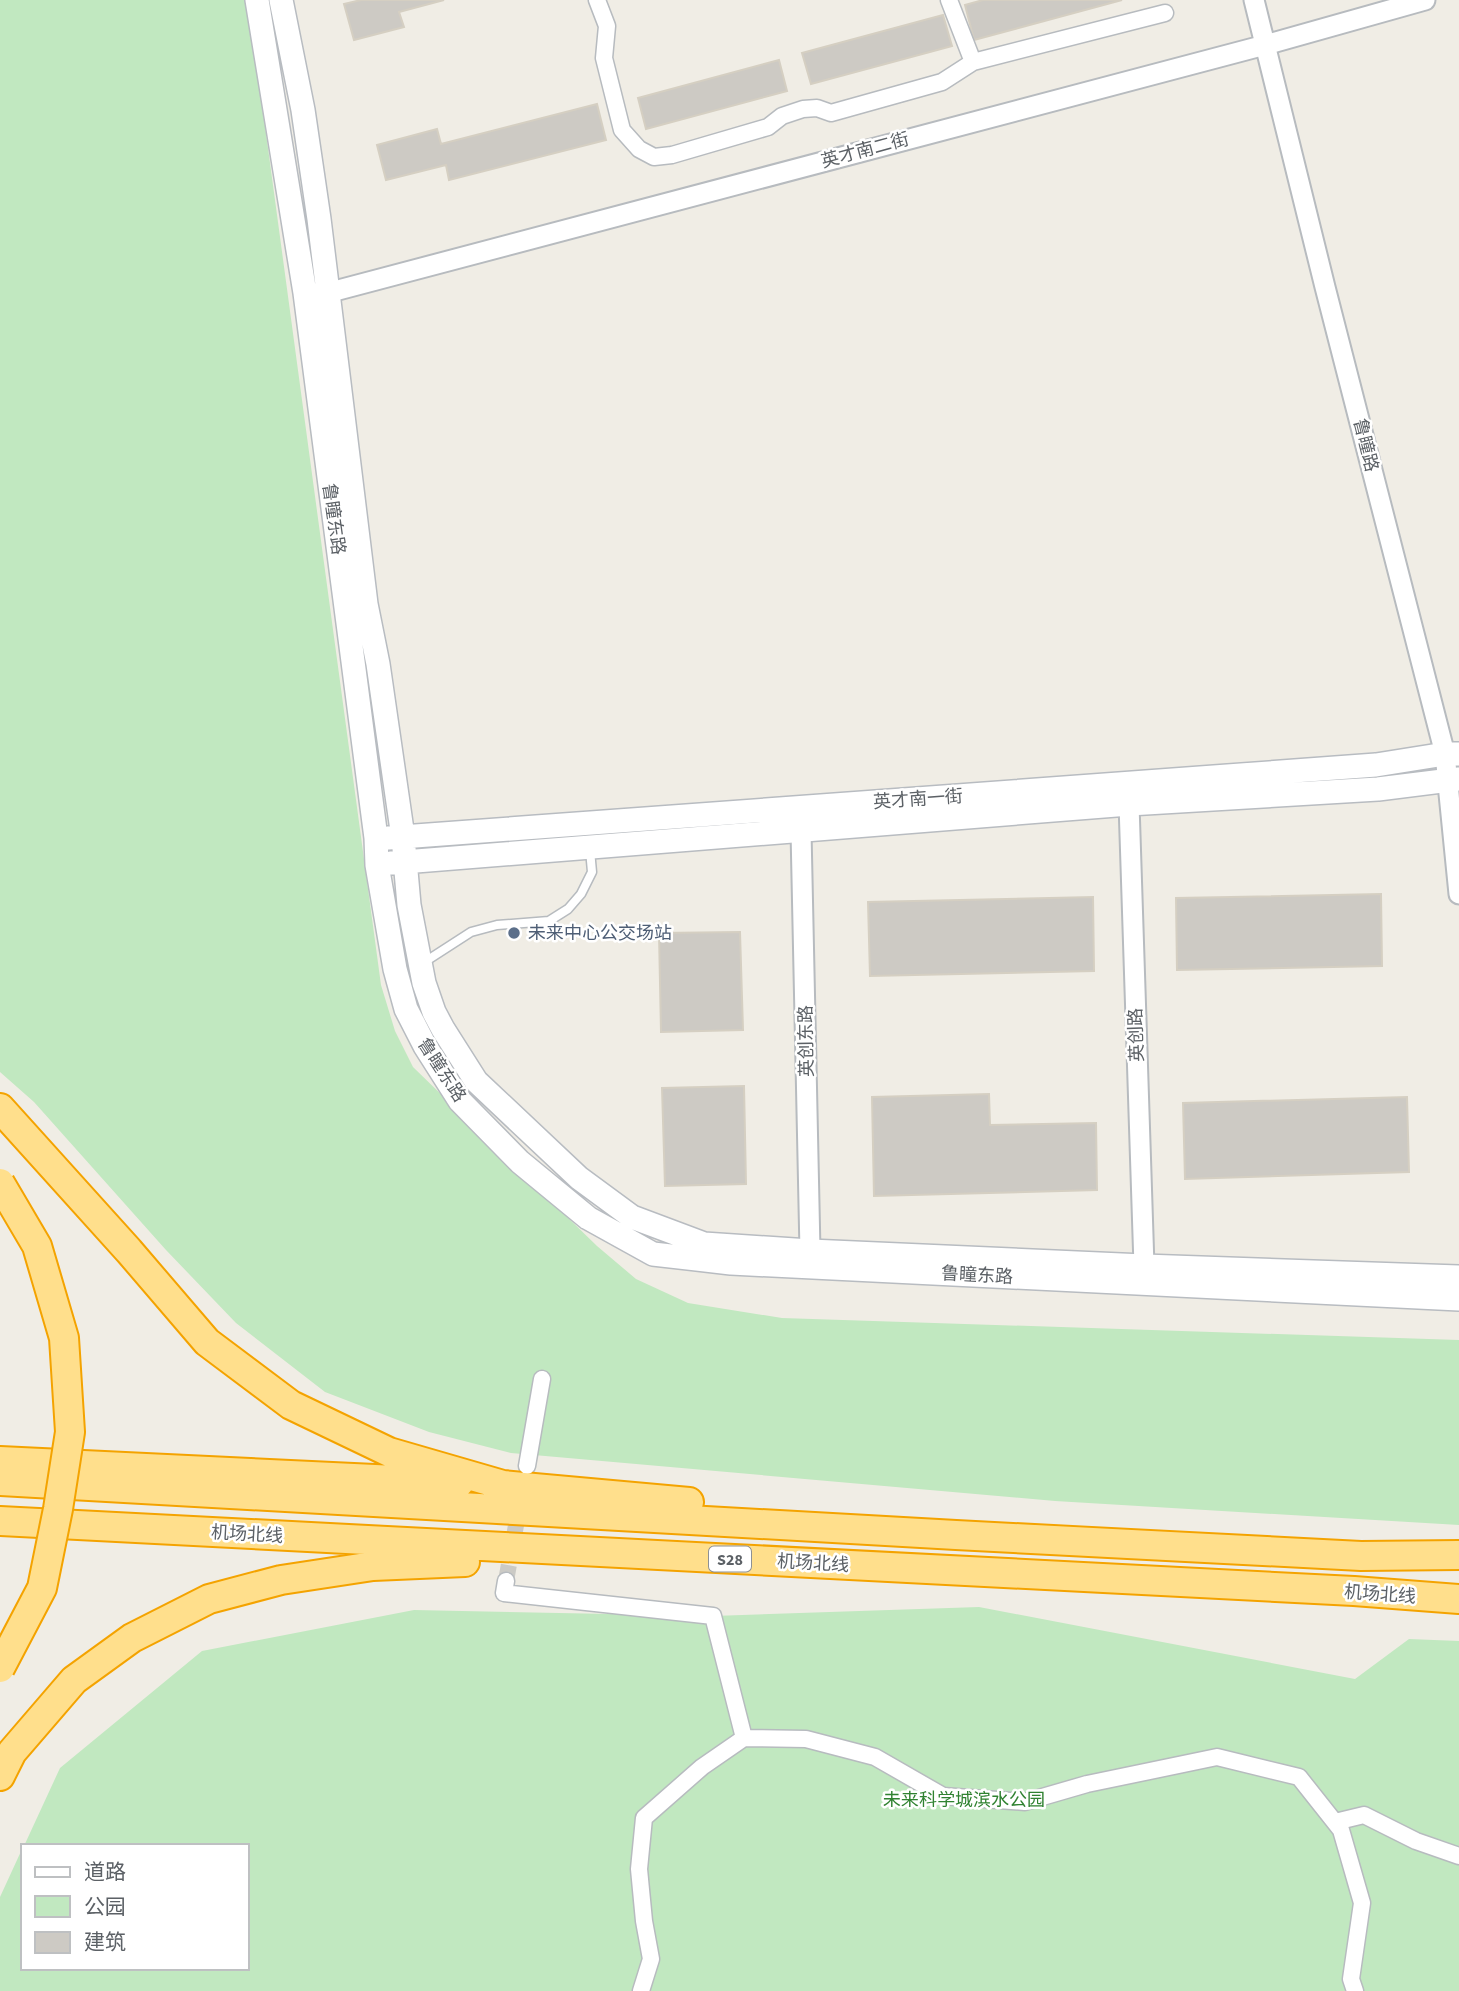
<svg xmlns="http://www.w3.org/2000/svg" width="1459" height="1991" viewBox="0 0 1459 1991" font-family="'Source Sans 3','Noto Sans SC',sans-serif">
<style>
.green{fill:#c1e8c0}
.building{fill:#cdcac4;stroke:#d5cfc2;stroke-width:2}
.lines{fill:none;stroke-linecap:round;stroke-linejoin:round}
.minor-tunnel{stroke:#cbcac5;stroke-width:16;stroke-dasharray:16 8;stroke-linecap:butt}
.service-casing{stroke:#b7bbbf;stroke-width:11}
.minor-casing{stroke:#b7bbbf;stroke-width:19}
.tertiary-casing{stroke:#b7bbbf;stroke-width:23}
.secondary-casing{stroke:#b8bcc1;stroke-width:26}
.motorway-casing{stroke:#f4a300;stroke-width:32}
.service{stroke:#fff;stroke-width:8}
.minor{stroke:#fff;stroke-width:16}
.tertiary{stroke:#fff;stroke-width:19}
.secondary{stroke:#fff;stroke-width:23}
.motorway{stroke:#ffdf8c;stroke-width:28}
.motorway-bridge-casing{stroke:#f4a300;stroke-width:32;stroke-linecap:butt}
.motorway-bridge{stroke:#ffdf8c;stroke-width:28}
.service-dot{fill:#5c6f8a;stroke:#fff;stroke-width:2.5}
.labels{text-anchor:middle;stroke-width:5;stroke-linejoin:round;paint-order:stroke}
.shield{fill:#fff;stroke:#8d9094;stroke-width:2}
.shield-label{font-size:16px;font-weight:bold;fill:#5c6166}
.street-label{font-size:18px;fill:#5c6166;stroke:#fff}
.service-label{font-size:18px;fill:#4e5e75;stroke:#fff;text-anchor:start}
.park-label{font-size:18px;fill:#308231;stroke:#fff}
</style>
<rect width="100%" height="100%" fill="#f0ede5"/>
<!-- green -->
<path class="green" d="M0 0H248L381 985 395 1031 413 1067 597 1246 636 1279 688 1303 782 1318 1459 1340V1525L1055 1501 511 1453 429 1432 325 1392 236 1323 166 1250 34 1102 0 1072Z
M979 1607 1355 1679 1409 1639 1459 1641V1991H0V1897L23 1847V1968H247V1846H24L60 1768 202 1651 414 1610 713 1616Z"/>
<!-- building -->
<path class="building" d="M361 0H444L399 12 404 27 354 40 344 4Z
M983 0H1122L974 40 965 5Z
M943 15 952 46 811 84 802 53Z
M779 60 787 91 646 129 638 98Z
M597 104 606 140 449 180 446 165 386 180 377 145 437 129 441 144Z
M1381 894 1382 966 1177 970 1176 898Z
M1093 897 1094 971 870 976 868 902Z
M740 932 743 1030 661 1032 659 933Z
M744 1086 746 1184 665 1186 662 1088Z
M989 1094 990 1125 1096 1123 1097 1190 874 1196 872 1097Z
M1407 1097 1409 1172 1185 1179 1183 1103Z"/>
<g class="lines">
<!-- minor-tunnel -->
<path class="minor-tunnel" d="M506 1581 520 1503"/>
<!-- service casing -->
<g class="service-casing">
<path id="service" d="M423 963 471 932 497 925 549 921 568 909 581 894 592 872 590 850"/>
</g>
<!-- minor casing -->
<g class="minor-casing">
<path id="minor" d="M597 0 607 26 604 58 622 130 639 149 654 157 672 155 768 127 782 116 803 109 817 108 831 113 942 82 973 62 1165 13
M949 0 973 62
M527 1466 542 1379
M506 1581 504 1593 713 1616 744 1738
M1335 1822 1364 1815 1416 1841 1459 1856
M641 1991 651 1959 644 1921 639 1869 644 1818 702 1767 744 1738 806 1739 875 1757 943 1796 1025 1802 1087 1784 1217 1757 1299 1777 1341 1830 1362 1903 1351 1979 1355 1991"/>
</g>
<!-- tertiary casing -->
<g class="tertiary-casing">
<path id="tertiary" d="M1254 0 1325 287 1445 754 1459 894
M313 293H327L1265 45 1425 0
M1129 804 1144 1266
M801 831 810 1251"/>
</g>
<!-- secondary casing -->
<g class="secondary-casing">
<path id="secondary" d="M257 0 305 293 376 838 377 865 395 969 406 1009 425 1046 460 1101 520 1162 588 1218 653 1254 731 1263 1459 1299
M281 0 303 110 319 219 366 604 378 664 403 837 409 905 424 983 434 1012 443 1029 476 1081 579 1178 632 1217 704 1244 810 1251 1144 1266 1459 1277
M388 838 1376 765 1445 754H1459
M391 863 1129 804 1378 789 1459 779"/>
</g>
<!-- motorway casing -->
<g class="motorway-casing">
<path id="motorway" d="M0 1108 129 1251 207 1342 291 1405 389 1452 503 1485 689 1502
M0 1461 459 1483
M0 1481 956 1535 1361 1556 1459 1555
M0 1521 1354 1591 1459 1599
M0 1776 12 1752 74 1680 132 1638 209 1599 281 1580 373 1566 465 1562"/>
</g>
<!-- service -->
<use href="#service" class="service"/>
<!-- minor -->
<use href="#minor" class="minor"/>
<!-- tertiary -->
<use href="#tertiary" class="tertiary"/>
<!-- secondary -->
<use href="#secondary" class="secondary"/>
<!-- motorway -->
<use href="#motorway" class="motorway"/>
<!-- motorway-bridge casing -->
<g class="motorway-bridge-casing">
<path id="motorway-bridge" d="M0 1183 37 1246 64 1338 70 1432 58 1509 42 1588 0 1668"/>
</g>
<!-- motorway-bridge -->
<use href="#motorway-bridge" class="motorway-bridge"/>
</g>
<!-- markers -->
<circle class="service-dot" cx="514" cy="933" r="7"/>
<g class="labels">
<!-- shield labels -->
<rect class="shield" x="709" y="1546.5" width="42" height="25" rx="5"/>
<g class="shield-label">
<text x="730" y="1565">S28</text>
</g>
<!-- street labels -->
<g class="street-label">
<text transform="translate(865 150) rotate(-15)" y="6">英才南二街</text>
<text transform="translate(1366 445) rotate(76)" y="6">鲁瞳路</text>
<text transform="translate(334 519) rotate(82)" y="6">鲁瞳东路</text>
<text transform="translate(918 799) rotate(-4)" y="6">英才南一街</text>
<text transform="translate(1136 1035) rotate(-92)" y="6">英创路</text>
<text transform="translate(806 1041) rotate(-91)" y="6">英创东路</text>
<text transform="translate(442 1070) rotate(57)" y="6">鲁瞳东路</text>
<text transform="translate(977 1275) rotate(3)" y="6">鲁瞳东路</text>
<text transform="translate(247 1534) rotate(3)" y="6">机场北线</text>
<text transform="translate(813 1563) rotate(3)" y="6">机场北线</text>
<text transform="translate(1380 1594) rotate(4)" y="6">机场北线</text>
</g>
<!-- service labels -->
<g class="service-label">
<text x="528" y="939">未来中心公交场站</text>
</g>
<!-- park labels -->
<g class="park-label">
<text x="964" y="1806">未来科学城滨水公园</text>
</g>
</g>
<!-- legend -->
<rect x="21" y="1844" width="228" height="126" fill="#ffffff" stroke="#bec0c2" stroke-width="2"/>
<rect x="35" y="1867" width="35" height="10" fill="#ffffff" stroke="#bec0c2" stroke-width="2"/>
<text x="84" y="1879" font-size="21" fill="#5c6166">道路</text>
<rect x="35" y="1896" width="35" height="21" fill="#c1e8c0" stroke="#bec0c2" stroke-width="2"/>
<text x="84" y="1914" font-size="21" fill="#5c6166">公园</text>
<rect x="35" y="1932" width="35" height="21" fill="#cdcac4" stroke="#bec0c2" stroke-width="2"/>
<text x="84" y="1949" font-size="21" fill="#5c6166">建筑</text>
</svg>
